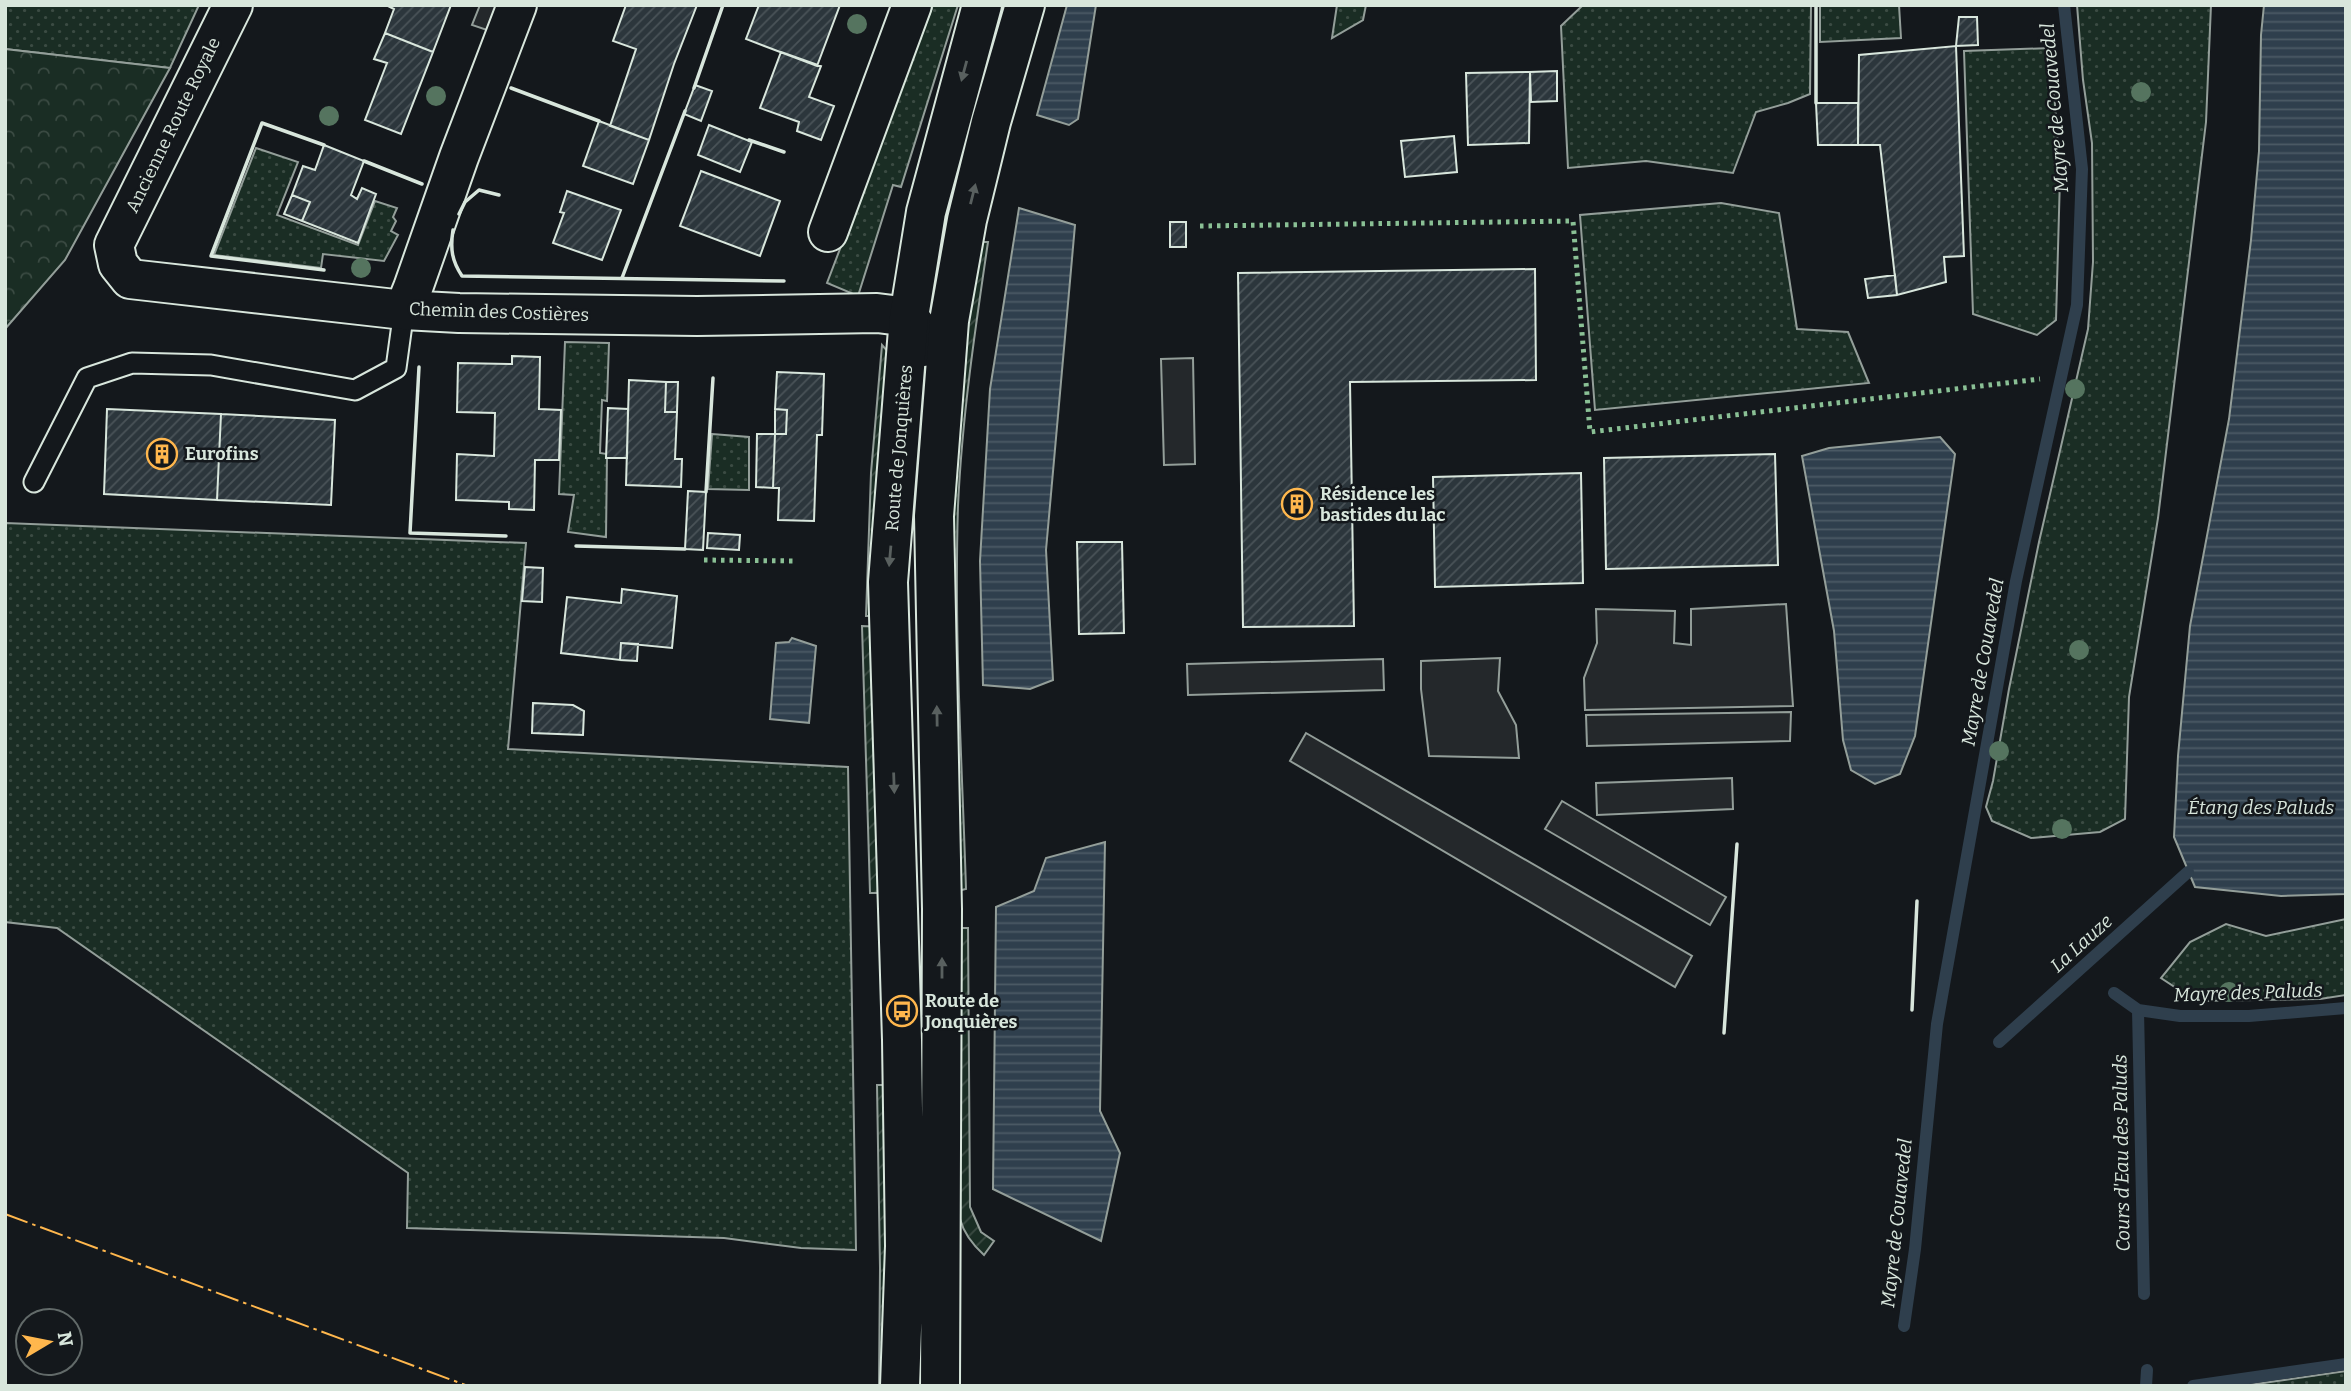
<svg xmlns="http://www.w3.org/2000/svg" width="2351" height="1391" viewBox="0 0 2351 1391" font-family="Bitter,serif">
<style>
.grass{fill:url(#grass-dots);stroke:#939e99;stroke-width:2}
.forest{fill:url(#forest-crowns);stroke:#939e99;stroke-width:2}
.garden{fill:url(#garden-furrows);stroke:#939e99;stroke-width:2}
.parking{fill:#24282b;stroke:#939e99;stroke-width:2}
.water{fill:url(#water-rules);stroke:#939e99;stroke-width:2}
.lines{fill:none;stroke-linecap:round;stroke-linejoin:round}
.stream{stroke:#2f3f4d;stroke-width:12}
.building{fill:url(#building-hatch);stroke:#d8e6dc;stroke-width:2}
.lane-casing{stroke:#d8e6dc;stroke-width:23}
.street-casing{stroke:#d8e6dc;stroke-width:42}
.secondary-casing{stroke:#d8e6dc;stroke-width:42}
.lane{stroke:#14181c;stroke-width:19}
.street{stroke:#14181c;stroke-width:38}
.secondary{stroke:#14181c;stroke-width:38}
.hedge{stroke:#8ac095;stroke-width:5;stroke-dasharray:3.5 5;stroke-linecap:butt}
.wall{stroke:#d8e6dc;stroke-width:3.5}
.power{stroke:#ffb74d;stroke-width:2;stroke-dasharray:24 5 3.5 5;stroke-linecap:butt}
.tree{fill:#55745f}
.oneway{fill:#59605f}
.labels{text-anchor:middle;stroke-width:5;stroke-linejoin:round;paint-order:stroke}
.street-label{font-size:18px;fill:#d8e6dc;stroke:#14181c}
.poi-label{font-size:18px;font-weight:bold;fill:#d8e6dc;stroke:#14181c;text-anchor:start}
.water-label{font-size:19px;font-style:italic;fill:#d8e6dc;stroke:#14181c}
</style>
<defs>
<pattern id="grass-dots" width="8" height="8" patternUnits="userSpaceOnUse" patternTransform="scale(1.75)"><rect width="8" height="8" fill="#1a2d24"/><path d="M2 2h.1M6 6h.1" fill="none" stroke="#3b4b43" stroke-width="1.8" stroke-linecap="round"/></pattern>
<pattern id="forest-crowns" width="20" height="18" patternUnits="userSpaceOnUse" patternTransform="scale(1.75)"><rect width="20" height="18" fill="#1a2d24"/><path d="M2 6a3 3 0 1 1 6 0M12 15a3 3 0 1 1 6 0" fill="none" stroke="#3b4b43"/></pattern>
<pattern id="garden-furrows" width="10" height="10" patternUnits="userSpaceOnUse" patternTransform="scale(1.75)"><rect width="10" height="10" fill="#1a2d24"/><path d="M-1 1l2-2M0 10L10 0M9 11l2-2" fill="none" stroke="#3b4b43"/></pattern>
<pattern id="water-rules" width="6" height="5" patternUnits="userSpaceOnUse" patternTransform="scale(1.75)"><rect width="6" height="5" fill="#2f3f4d"/><path d="M0 2.5h6" fill="none" stroke="#4c5b66"/></pattern>
<pattern id="building-hatch" width="6" height="6" patternUnits="userSpaceOnUse" patternTransform="scale(1.75)"><rect width="6" height="6" fill="#2c363c"/><path d="M-1 1l2-2M0 6l6-6M5 7l2-2" fill="none" stroke="#4a5358"/></pattern>
</defs>
<rect width="100%" height="100%" fill="#14181c"/>
<!-- grass -->
<path class="grass" d="M5 5H199L170 68 5 49Z
M933 5H958L901 187 893 185 858 296 827 283Z
M1337 5H1366L1363 20 1332 38Z
M1583 5H1811L1810 94 1788 103 1756 112 1733 173 1646 161 1568 168 1561 26Z
M1820 5H1899L1901 38 1820 42Z
M2077 5H2211L2206 122 2158 518 2129 697 2125 819 2100 832 2031 838 1992 821 1986 807 1993 781 2009 689 2039 542 2088 329 2093 262 2092 143 2083 80Z
M2051 48 2060 177 2056 320 2037 335 1973 314 1964 51Z
M256 148 298 162 277 215 358 245 375 201 397 208 393 217 396 221 391 231 398 235 384 261 323 254 321 268 214 255Z
M1721 203 1779 213 1797 329 1848 332 1869 383 1595 410 1580 215Z
M565 342 609 343 607 401 602 400 600 453 607 454 606 537 568 532 574 495 559 494Z
M712 434 749 437V490L708 489Z
M5 523 526 543 508 749 848 767 856 1250 801 1248 724 1238 407 1228 408 1173 57 928 5 922Z
M2346 919V995L2320 999 2196 1001 2161 978 2190 942 2226 924 2266 936Z
M2346 1371V1386H2242Z"/>
<!-- forest -->
<path class="forest" d="M5 49 170 68 65 260 5 329Z"/>
<!-- garden -->
<path class="garden" d="M974 242H988C975 330 962 418 958 506 954 634 962 762 966 889L953 892 943 609Z
M882 345 890 354 880 616H866L871 473Z
M862 626 882 627 888 893H870Z
M953 928H968L970 1207 981 1232 994 1241 984 1255C973 1245 964 1234 960 1219Z
M877 1085H892L889 1386H879L880 1268Z"/>
<!-- parking -->
<path class="parking" d="M480 5H499L490 31 472 25Z
M1193 358 1195 464 1164 465 1161 359Z
M1786 604 1793 706 1585 710 1584 678 1597 643 1596 609 1675 611 1674 643 1691 645V609Z
M1500 658 1498 691 1516 725 1519 758 1429 756 1421 689V661Z
M1383 659 1384 690 1188 695 1187 664Z
M1791 712 1790 741 1587 746 1586 715Z
M1306 733 1692 956 1675 987 1290 761Z
M1732 778 1733 809 1597 815 1596 783Z
M1562 801 1726 897 1710 925 1545 829Z"/>
<!-- water -->
<path class="water" d="M1067 5H1096L1078 119 1069 125 1037 115Z
M2264 5H2346V894L2281 896 2195 887 2174 837 2178 756 2190 626 2229 419 2251 240 2259 151 2261 35Z
M1019 208 1075 225 1046 550 1053 680 1030 689 983 685 980 561 990 389Z
M1940 437 1955 454 1915 736 1900 774 1875 784 1851 770 1843 740 1834 631 1802 456 1829 448Z
M792 638 816 646 809 723 770 719 776 643 789 642Z
M1105 842 1100 1111 1120 1153 1101 1241 993 1189 996 907 1034 891 1046 858Z"/>
<g class="lines">
<!-- stream -->
<path class="stream" d="M2114 993 2138 1010 2180 1016H2249L2346 1008
M2138 1010 2144 1294
M1999 1042 2188 872
M1904 1326 1915 1249 1937 1024 2016 581 2077 305 2082 169 2064 5
M2146 1386 2147 1370
M2193 1386 2346 1364"/>
</g>
<!-- building -->
<path class="building" d="M386 5H451L433 52 385 33 394 9Z
M626 5H697L674 64 649 140 610 126 636 49 613 41Z
M759 5H840L817 66 746 39Z
M1959 17H1977L1978 45 1956 46Z
M385 33 433 52 401 134 365 120 387 63 374 59Z
M1956 46 1964 256 1944 257 1946 282 1897 295 1880 145H1858L1859 55Z
M781 52 821 66 809 97 834 106 821 140 797 131 799 122 760 108Z
M1557 71V101L1531 102 1530 72Z
M1530 72 1529 143 1468 145 1466 73Z
M695 85 712 91 701 121 684 114Z
M1816 103H1858V145H1818Z
M599 121 649 140 633 184 583 166Z
M709 125 752 142 740 172 698 155Z
M1454 136 1457 172 1405 177 1401 141Z
M324 145 364 161 351 195 357 199 362 188 376 194 358 243 302 221 310 202 292 195 303 166 315 170Z
M701 171 780 201 760 256 680 226Z
M567 191 621 210 602 260 553 243 564 213 560 212Z
M292 195 310 202 302 221 284 214Z
M1170 222H1186V247H1170Z
M1535 269 1536 380 1350 382 1354 626 1243 627 1238 273Z
M1895 275 1897 295 1868 298 1865 279Z
M512 356 540 357 539 409 561 410 559 460H535L534 510 509 509V502L456 500 457 454 494 456 495 413 457 412 458 363 512 364Z
M777 372 824 374 822 435H817L814 521 778 520 779 488H773L775 434H786L787 410 775 409Z
M629 380 666 382 665 412H677L675 459H682L681 487 626 485Z
M666 382H678L677 412H665Z
M608 408 628 409 627 458H606Z
M107 409 221 414 217 500 104 494Z
M775 409 787 410 786 434H775Z
M221 414 335 420 331 505 217 500Z
M757 434H775L773 488 756 487Z
M1775 454 1778 565 1606 569 1604 458Z
M1581 473 1583 583 1435 587 1433 477Z
M688 491 706 492 703 550 685 549Z
M708 533 740 535 739 550 707 548Z
M1077 542H1122L1124 633 1079 634Z
M525 567 543 568 542 602 522 601Z
M622 589 677 596 672 648 621 643 620 660 561 653 567 597 621 603Z
M621 643 638 644 637 661 620 660Z
M533 703 573 705 584 711 583 735 532 733Z"/>
<g class="lines">
<!-- lane casing -->
<g class="lane-casing">
<path id="lane" d="M34 482 87 378 132 363 211 365 355 390 396 368 404 310"/>
</g>
<!-- street casing -->
<g class="street-casing">
<path id="street" d="M233 5 114 245 118 264 130 279 404 310 459 313 697 316 877 313 909 317 921 333 924 347
M828 232 912 5
M404 310 413 288 459 157 517 5"/>
</g>
<!-- secondary casing -->
<g class="secondary-casing">
<path id="secondary" d="M900 1386 905 1246 902 1040 888 582 909 317 926 212 982 5
M940 1386 942 909 934 516 949 321 967 220 991 122 1025 5"/>
</g>
<!-- lane -->
<use href="#lane" class="lane"/>
<!-- street -->
<use href="#street" class="street"/>
<!-- secondary -->
<use href="#secondary" class="secondary"/>
<!-- hedge -->
<path class="hedge" d="M1200 226 1573 221 1590 432 2040 379
M704 560 796 561"/>
<!-- wall -->
<path class="wall" d="M1816 5V103
M511 88 599 121
M694 88 723 5
M749 140 784 152
M364 161 422 184
M459 214 465 202 479 190 499 195
M453 230C450 249 452 261 462 276L784 281
M324 270 211 256 262 123 324 145
M622 278 685 111
M419 367 410 533 506 536
M706 492 713 378
M576 546 685 549
M1912 1010 1917 901
M1724 1033 1737 844"/>
<!-- power -->
<path class="power" d="M5 1214 468 1386"/>
</g>
<!-- trees -->
<g class="tree">
<circle cx="857" cy="24" r="10"/>
<circle cx="2141" cy="92" r="10"/>
<circle cx="436" cy="96" r="10"/>
<circle cx="329" cy="116" r="10"/>
<circle cx="361" cy="268" r="10"/>
<circle cx="2075" cy="389" r="10"/>
<circle cx="2079" cy="650" r="10"/>
<circle cx="1999" cy="751" r="10"/>
<circle cx="2062" cy="829" r="10"/>
<circle cx="2229" cy="992" r="10"/>
</g>
<!-- one-way arrows -->
<defs><path id="oneway-solid" d="M-6-.8H1V-3.2L6.5 0L1 3.2V.8H-6Z" transform="scale(1.75)"/></defs>
<g class="oneway">
<use href="#oneway-solid" transform="translate(964 71) rotate(105)"/>
<use href="#oneway-solid" transform="translate(973 194) rotate(-76)"/>
<use href="#oneway-solid" transform="translate(890 556) rotate(95)"/>
<use href="#oneway-solid" transform="translate(937 716) rotate(-91)"/>
<use href="#oneway-solid" transform="translate(894 783) rotate(88)"/>
<use href="#oneway-solid" transform="translate(942 968) rotate(-90)"/>
</g>
<!-- icons -->
<defs>
<g id="building-ring" transform="scale(1.575)"><circle r="9.5" fill="#14181c" stroke="#ffb74d" stroke-width="1.5"/><path d="M-4-6H4V6H1V3H-1V6H-4ZM-2.5-4.3h1.7v1.8h-1.7ZM.8-4.3h1.7v1.8H.8ZM-2.5-1h1.7V.8h-1.7ZM.8-1h1.7V.8H.8Z" fill="#ffb74d"/></g>
<g id="bus-ring" transform="scale(1.575)"><circle r="9.5" fill="#14181c" stroke="#ffb74d" stroke-width="1.5"/><path d="M-5-6H5V4H4V6H2V4H-2V6H-4V4H-5ZM-3.5-4V0h7V-4ZM-3.5 1.2v1.5H-2V1.2ZM2 1.2v1.5H3.5V1.2Z" fill="#ffb74d"/></g>
</defs>
<g fill-rule="evenodd">
<use href="#building-ring" x="162" y="454"/>
<use href="#building-ring" x="1297" y="504"/>
<use href="#bus-ring" x="902" y="1011"/>
</g>
<g class="labels">
<!-- street labels -->
<g class="street-label">
<text transform="translate(173 125) rotate(-64)" y="6">Ancienne Route Royale</text>
<text transform="translate(499 312) rotate(2)" y="6">Chemin des Costières</text>
<text transform="translate(899 448) rotate(-85)" y="6">Route de Jonquières</text>
</g>
<!-- poi labels -->
<g class="poi-label">
<text x="185" y="460">Eurofins</text>
<text x="1320" y="500">Résidence les<tspan x="1320" dy="21">bastides du lac</tspan></text>
<text x="925" y="1007">Route de<tspan x="925" dy="21">Jonquières</tspan></text>
</g>
<!-- water labels -->
<g class="water-label">
<text transform="translate(2054 108) rotate(-95)" y="7">Mayre de Couavedel</text>
<text transform="translate(1982 662) rotate(-80)" y="7">Mayre de Couavedel</text>
<text x="2261" y="814">Étang des Paluds</text>
<text transform="translate(2081 943) rotate(-42)" y="7">La Lauze</text>
<text transform="translate(2248 992) rotate(-2)" y="7">Mayre des Paluds</text>
<text transform="translate(2121 1153) rotate(-91)" y="7">Cours d'Eau des Paluds</text>
<text transform="translate(1896 1223) rotate(-84)" y="7">Mayre de Couavedel</text>
</g>
</g>
<!-- border -->
<rect width="2351" height="1391" fill="none" stroke="#d8e6dc" stroke-width="14"/>
<!-- north arrow -->
<g transform="translate(49 1342) rotate(80)"><circle r="33" fill="#14181c" stroke="#626a69" stroke-width="2"/>
<path d="M0-5L12 26L0 18L-12 26Z" fill="#ffb74d"/>
<text y="-10" font-size="19" font-weight="bold" text-anchor="middle" fill="#d8e6dc">N</text>
</g>
</svg>
